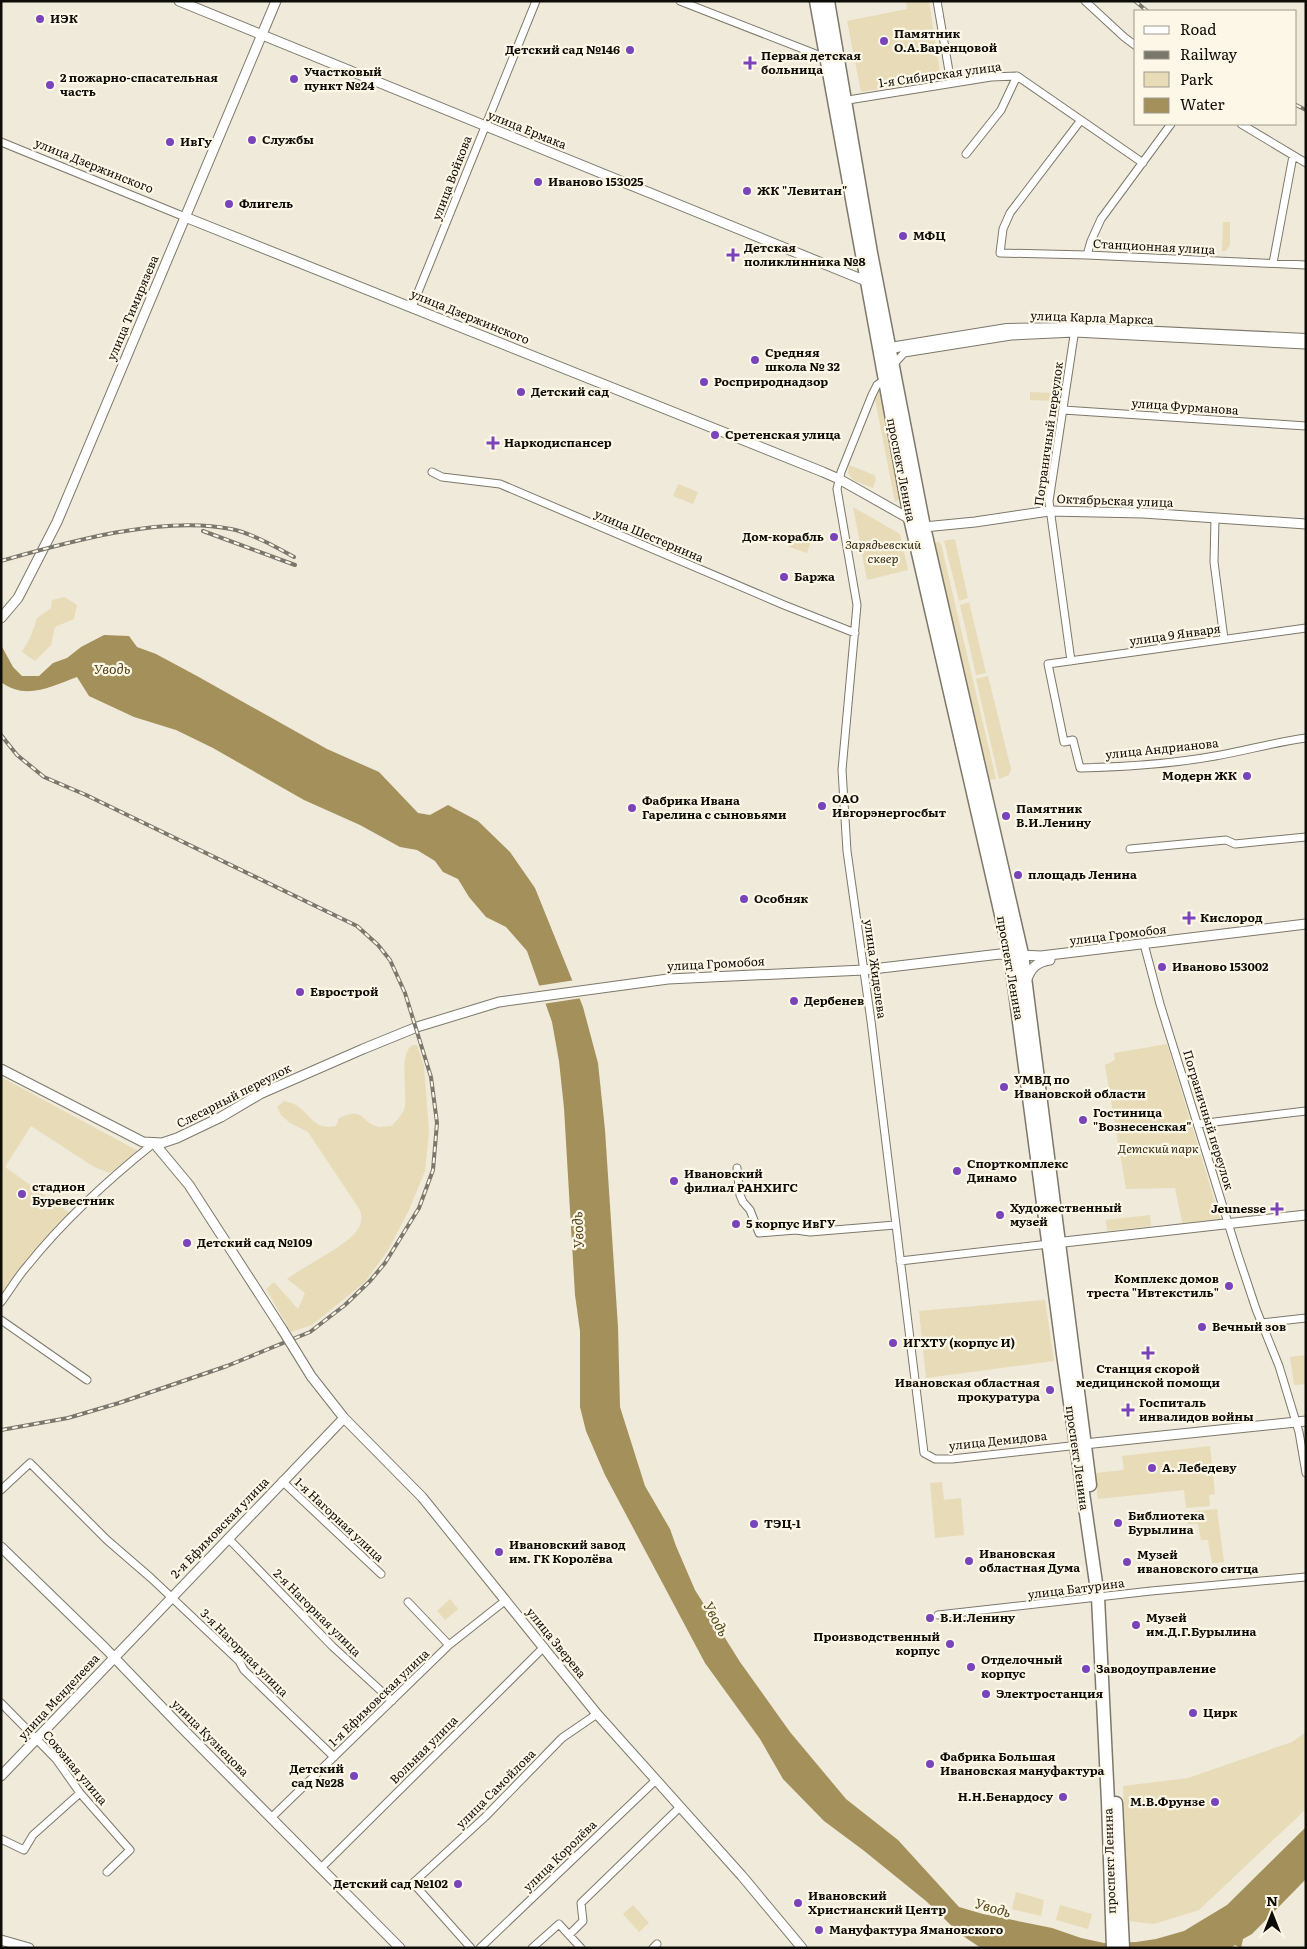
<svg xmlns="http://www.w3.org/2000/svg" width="1307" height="1949" viewBox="0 0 1307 1949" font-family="Literata,serif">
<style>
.green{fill:#e7dbb8}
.water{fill:#a3905a}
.pier{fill:#efead9}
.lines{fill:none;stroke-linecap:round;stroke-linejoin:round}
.street-casing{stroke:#7d786a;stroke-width:9}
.secondary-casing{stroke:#7d786a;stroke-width:11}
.primary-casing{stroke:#7d786a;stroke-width:12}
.highway-casing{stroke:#7d786a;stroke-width:15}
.street{stroke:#fff;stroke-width:7}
.secondary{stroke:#fff;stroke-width:9}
.primary{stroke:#fff;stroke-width:10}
.highway{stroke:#fff;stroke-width:12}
.rail-casing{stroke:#7a776c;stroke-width:4}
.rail{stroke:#fdf7e7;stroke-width:2;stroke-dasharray:5.5;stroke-linecap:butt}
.secondary-bridge-casing{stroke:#7d786a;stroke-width:11;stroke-linecap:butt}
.secondary-bridge{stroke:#fff;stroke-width:9}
.poi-dot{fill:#7943ba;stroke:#fdf7e7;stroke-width:2}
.labels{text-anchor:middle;stroke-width:4.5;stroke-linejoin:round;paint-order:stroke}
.poi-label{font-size:12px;font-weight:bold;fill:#0e0c07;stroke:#fdf7e7;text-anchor:start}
.street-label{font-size:12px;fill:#0e0c07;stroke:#fdf7e7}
.park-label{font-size:12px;font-style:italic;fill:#322a10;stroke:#fdf7e7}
.water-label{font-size:14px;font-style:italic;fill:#524418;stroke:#fdf7e7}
</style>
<rect width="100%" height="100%" fill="#efead9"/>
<!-- green -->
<path class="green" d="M906 1H929L941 79 861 92 847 21 907 9Z
M1223 222H1230V245L1226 251H1222Z
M881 391 901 498 895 502 874 394 875 392Z
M1030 392 1055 393V401L1030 400Z
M849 465 874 475 876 479 873 488 853 480 848 473Z
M678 484 698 492 693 504 673 496Z
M853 507 900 534 908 570 867 580Z
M793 535 811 541 807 553 789 547Z
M955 539 968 598 959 601 944 541Z
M939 542 941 544 996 779 988 780 934 543Z
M917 570 963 759 958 760 915 571Z
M65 597 77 605 74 619 55 627 51 645 35 661 22 652 31 636 37 618 51 608 52 600Z
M969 602 986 673 976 675 960 605Z
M988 676 1011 769 1009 775 999 779 976 679Z
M1167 1044 1221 1222 1183 1226 1175 1188 1126 1189 1105 1065 1115 1060 1114 1053Z
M413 1045H417L424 1066 429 1132 425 1171 409 1210 388 1250 365 1282 312 1325 291 1332 266 1289 274 1282 298 1309 305 1293 287 1279C304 1266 349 1245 358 1229 362 1223 362 1217 360 1210L308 1132 290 1123 281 1115 277 1107 284 1101C288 1103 293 1103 296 1105 311 1115 315 1131 336 1126L339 1118C366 1106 359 1122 379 1127 383 1127 388 1126 392 1126 395 1122 402 1115 404 1110 409 1095 397 1053 413 1045Z
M1 1077 138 1151 110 1173 94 1167 31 1126 5 1167 71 1214 1 1301Z
M1150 1215 1151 1226 1107 1231 1106 1220Z
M1045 1300 1054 1361 926 1378 919 1311Z
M1306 1355V1384L1294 1385 1290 1357Z
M1210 1446 1215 1494 1209 1495 1210 1506 1186 1508 1184 1490 1098 1499 1095 1473 1124 1470 1122 1456Z
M942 1482 944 1500 961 1498 964 1535 935 1538 930 1483Z
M1217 1509 1224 1562 1212 1563 1208 1540H1201L1198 1524H1188L1186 1512Z
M450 1599 458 1609 445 1620 437 1611Z
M1306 1732V1809L1199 1910 1154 1924 1128 1921 1123 1786 1188 1778 1292 1742Z
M1016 1892 1044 1900 1041 1916 1012 1909Z
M633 1905 649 1923 639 1932 623 1914Z
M1060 1905 1092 1914 1088 1929 1056 1920Z"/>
<!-- water -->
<path class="water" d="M104 635 129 636 137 647 156 654 197 676 327 749 379 772 418 813 430 815 448 805 478 821 510 852 535 888 583 1007 598 1063 605 1130 618 1327 620 1407 645 1486 670 1529 676 1546 695 1590 740 1662 790 1732 846 1799 898 1840 959 1907 983 1914 1052 1928 1081 1938 1104 1943 1136 1942 1156 1939 1184 1931 1227 1905 1306 1827V1879L1252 1934 1243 1939 1241 1948 1235 1945 1231 1948H981L960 1934 926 1901 863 1850 824 1821 783 1779 760 1739 705 1663 605 1475 586 1431 580 1407V1331L575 1295 564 1108 559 1061 552 1022 527 951 506 927 486 917 469 897 458 879 443 872 435 861 417 850 400 847 360 825 304 800 213 748 176 730 134 717 89 696 77 677C52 686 26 701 1 682V645L13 667 22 676H39L53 663 67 658 81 647Z"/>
<!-- pier -->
<path class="pier" d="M575 980 582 998 543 1004 537 986Z"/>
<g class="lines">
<!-- street casing -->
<g class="street-casing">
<path id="street" d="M680 1 826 58
M937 1 951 83
M1085 1 1124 37 1136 46
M842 101 991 77 1017 76 1143 163
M1081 120 1010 213 1003 229 1000 253 1087 255 1306 265
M1241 124 1306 163
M1 142 185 217
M966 154 1001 110 1017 76
M1087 255 1091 241 1101 219 1171 124
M1273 263 1293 156
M412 307 536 1
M894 364 904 353 1011 336 1075 333 1306 345
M884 380 877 385 872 395 841 472 837 489 857 605 842 770 847 851 871 1021 924 1453 935 1459H952L1079 1445
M1063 410 1306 426
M432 472 442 477 500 484 784 605 855 633
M1215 518 1214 562 1224 639
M1306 628 1048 664 1064 742 1073 740 1080 768C1125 767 1171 764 1215 756 1245 751 1275 742 1306 738
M1071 661 1049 501 1075 329
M1130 849 1226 840 1235 844 1306 837
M1144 944 1160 1004 1238 1255 1256 1309 1279 1366 1299 1432 1306 1473
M1198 1124 1306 1111
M737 1168 740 1195 743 1202 750 1210 759 1233 796 1230 810 1232 895 1225
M900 1261 1049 1244
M1 1302C10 1290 18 1276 28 1265 64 1220 109 1179 154 1143
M1 1320 87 1380
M1262 1323 1306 1318
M282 1481 381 1574
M1 1490 30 1463 107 1540 151 1578 239 1661 244 1670 334 1757
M228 1538 332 1646 392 1701
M408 1602 449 1645
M938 1615 1151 1591 1306 1577
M1 1703 56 1759 80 1793 130 1850 107 1872
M271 1818 449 1645 506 1600
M1 1839 24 1850 33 1835 80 1793
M321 1868 544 1647
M569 1935 583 1921 581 1903 680 1807
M471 1948 413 1883 485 1817 562 1738 597 1714
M480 1948 656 1780
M532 1948 559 1924 581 1948
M653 1948 657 1944"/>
</g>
<!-- secondary casing -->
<g class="secondary-casing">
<path id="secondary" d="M179 1 866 281
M185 217 823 472 839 479 924 527 975 522 1049 511 1143 513 1306 524
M1 618 18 598 57 522 276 1
M1026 981C1031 968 1036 962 1050 960
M1 1069 143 1142 162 1143 177 1138 221 1117 260 1094 363 1049 417 1027 499 1002 668 979 864 970 1000 954 1041 956 1306 924
M154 1143 189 1185 282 1329
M1055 1243 1306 1215
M295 1350 311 1376 344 1418 422 1497 597 1714 742 1876 802 1948
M1084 1444 1306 1421
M1 1547 105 1648 181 1727 400 1948
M1 1776 344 1418
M1 1940 29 1948"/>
</g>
<!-- primary casing -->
<g class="primary-casing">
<path id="primary" d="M884 349 1007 329 1075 328 1306 339"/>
</g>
<!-- highway casing -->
<g class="highway-casing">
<path id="highway" d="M816 1 910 518 1010 954 1063 1354 1098 1597 1108 1802 1113 1948
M828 1 871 253 924 527 1022 954 1090 1485
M1116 1803 1123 1948"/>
</g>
<!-- street -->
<use href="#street" class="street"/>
<!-- secondary -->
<use href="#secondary" class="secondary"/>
<!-- primary -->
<use href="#primary" class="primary"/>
<!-- highway -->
<use href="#highway" class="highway"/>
<!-- rail casing -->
<g class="rail-casing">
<path id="rail" d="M1135 1 1147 11
M1296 105 1306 110
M203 531 295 565
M1 561C68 542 163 515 231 529 251 533 276 547 294 557
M1 735 17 755 44 777 86 795 357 926 378 945 390 960 405 993 431 1077 437 1123 433 1170 419 1208 385 1263 370 1281 345 1305 310 1332 227 1366 119 1403 68 1418 1 1430"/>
</g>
<!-- rail -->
<use href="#rail" class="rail"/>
<!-- secondary-bridge casing -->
<g class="secondary-bridge-casing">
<path id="secondary-bridge" d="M282 1329 295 1350"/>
</g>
<!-- secondary-bridge -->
<use href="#secondary-bridge" class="secondary-bridge"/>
</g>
<!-- markers -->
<g class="poi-dot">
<circle cx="40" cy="19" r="5"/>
<circle cx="884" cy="41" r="5"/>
<circle cx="630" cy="50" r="5"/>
<path d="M747.5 55.5h5v5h5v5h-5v5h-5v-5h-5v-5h5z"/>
<circle cx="294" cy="79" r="5"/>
<circle cx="50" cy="85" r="5"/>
<circle cx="252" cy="140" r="5"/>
<circle cx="170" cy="142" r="5"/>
<circle cx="538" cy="182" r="5"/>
<circle cx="747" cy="191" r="5"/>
<circle cx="229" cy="204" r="5"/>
<circle cx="903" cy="236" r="5"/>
<path d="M730.5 247.5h5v5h5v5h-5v5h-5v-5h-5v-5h5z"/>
<circle cx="755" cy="360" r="5"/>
<circle cx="704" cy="382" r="5"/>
<circle cx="521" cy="392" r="5"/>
<circle cx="715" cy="435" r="5"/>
<path d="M490.5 435.5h5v5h5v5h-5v5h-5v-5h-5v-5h5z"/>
<circle cx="834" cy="537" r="5"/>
<circle cx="784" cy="577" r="5"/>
<circle cx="1247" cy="776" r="5"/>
<circle cx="822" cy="806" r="5"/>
<circle cx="632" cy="808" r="5"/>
<circle cx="1006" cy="816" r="5"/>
<circle cx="1018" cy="875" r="5"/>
<circle cx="744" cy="899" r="5"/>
<path d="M1186.5 910.5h5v5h5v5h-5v5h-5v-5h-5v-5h5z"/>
<circle cx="1162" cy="967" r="5"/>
<circle cx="300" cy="992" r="5"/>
<circle cx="794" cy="1001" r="5"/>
<circle cx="1004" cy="1087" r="5"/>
<circle cx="1083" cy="1120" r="5"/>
<circle cx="957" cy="1171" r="5"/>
<circle cx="674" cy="1181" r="5"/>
<circle cx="22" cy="1194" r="5"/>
<path d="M1274.5 1201.5h5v5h5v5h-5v5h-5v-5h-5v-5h5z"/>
<circle cx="1000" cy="1215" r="5"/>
<circle cx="736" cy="1224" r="5"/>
<circle cx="187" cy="1243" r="5"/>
<circle cx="1229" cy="1286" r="5"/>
<circle cx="1202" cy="1327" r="5"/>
<circle cx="893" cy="1343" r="5"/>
<path d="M1145.5 1345.5h5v5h5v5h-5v5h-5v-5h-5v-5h5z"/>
<circle cx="1050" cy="1390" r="5"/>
<path d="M1125.5 1402.5h5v5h5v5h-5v5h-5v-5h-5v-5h5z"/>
<circle cx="1152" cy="1468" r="5"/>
<circle cx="1118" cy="1523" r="5"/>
<circle cx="754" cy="1524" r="5"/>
<circle cx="499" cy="1552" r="5"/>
<circle cx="969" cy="1561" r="5"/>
<circle cx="1127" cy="1562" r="5"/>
<circle cx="930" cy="1618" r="5"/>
<circle cx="1136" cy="1625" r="5"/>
<circle cx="950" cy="1644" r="5"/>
<circle cx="971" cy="1667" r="5"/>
<circle cx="1086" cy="1669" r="5"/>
<circle cx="986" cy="1694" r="5"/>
<circle cx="1193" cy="1713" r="5"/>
<circle cx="930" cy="1764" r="5"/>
<circle cx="354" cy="1776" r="5"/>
<circle cx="1063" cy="1797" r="5"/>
<circle cx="1215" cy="1802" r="5"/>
<circle cx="458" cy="1884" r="5"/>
<circle cx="798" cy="1903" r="5"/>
<circle cx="819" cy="1930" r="5"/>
</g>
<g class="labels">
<!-- poi labels -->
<g class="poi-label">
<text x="50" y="23">ИЭК</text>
<text x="894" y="38">Памятник<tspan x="894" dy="14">О.А.Варенцовой</tspan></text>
<text x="620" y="54" text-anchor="end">Детский сад №146</text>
<text x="761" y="60">Первая детская<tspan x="761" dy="14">больница</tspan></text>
<text x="304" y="76">Участковый<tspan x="304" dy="14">пункт №24</tspan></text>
<text x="60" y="82">2 пожарно-спасательная<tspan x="60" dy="14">часть</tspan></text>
<text x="262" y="144">Службы</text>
<text x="180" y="146">ИвГу</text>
<text x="548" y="186">Иваново 153025</text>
<text x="757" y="195">ЖК "Левитан"</text>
<text x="239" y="208">Флигель</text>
<text x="913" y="240">МФЦ</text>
<text x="744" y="252">Детская<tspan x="744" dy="14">поликлинника №8</tspan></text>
<text x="765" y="357">Средняя<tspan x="765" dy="14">школа № 32</tspan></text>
<text x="714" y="386">Росприроднадзор</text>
<text x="531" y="396">Детский сад</text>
<text x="725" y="439">Сретенская улица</text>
<text x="504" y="447">Наркодиспансер</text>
<text x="824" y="541" text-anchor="end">Дом-корабль</text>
<text x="794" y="581">Баржа</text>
<text x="1237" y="780" text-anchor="end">Модерн ЖК</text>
<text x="832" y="803">ОАО<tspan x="832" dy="14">Ивгорэнергосбыт</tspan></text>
<text x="642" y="805">Фабрика Ивана<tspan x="642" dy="14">Гарелина с сыновьями</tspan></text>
<text x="1016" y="813">Памятник<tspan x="1016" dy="14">В.И.Ленину</tspan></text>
<text x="1028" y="879">площадь Ленина</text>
<text x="754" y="903">Особняк</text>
<text x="1200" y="922">Кислород</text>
<text x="1172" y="971">Иваново 153002</text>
<text x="310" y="996">Еврострой</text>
<text x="804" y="1005">Дербенев</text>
<text x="1014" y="1084">УМВД по<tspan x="1014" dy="14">Ивановской области</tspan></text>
<text x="1093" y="1117">Гостиница<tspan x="1093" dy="14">"Вознесенская"</tspan></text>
<text x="967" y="1168">Спорткомплекс<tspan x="967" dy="14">Динамо</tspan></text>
<text x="684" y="1178">Ивановский<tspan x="684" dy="14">филиал РАНХИГС</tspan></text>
<text x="32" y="1191">стадион<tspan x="32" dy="14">Буревестник</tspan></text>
<text x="1010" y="1212">Художественный<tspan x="1010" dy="14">музей</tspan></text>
<text x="1266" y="1213" text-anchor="end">Jeunesse</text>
<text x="746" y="1228">5 корпус ИвГУ</text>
<text x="197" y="1247">Детский сад №109</text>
<text x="1219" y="1283" text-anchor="end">Комплекс домов<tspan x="1219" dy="14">треста "Ивтекстиль"</tspan></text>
<text x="1212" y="1331">Вечный зов</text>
<text x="903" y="1347">ИГХТУ (корпус И)</text>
<text x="1148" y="1373" text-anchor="middle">Станция скорой<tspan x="1148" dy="14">медицинской помощи</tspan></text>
<text x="1040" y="1387" text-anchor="end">Ивановская областная<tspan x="1040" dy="14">прокуратура</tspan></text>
<text x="1139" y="1407">Госпиталь<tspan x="1139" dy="14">инвалидов войны</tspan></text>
<text x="1162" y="1472">А. Лебедеву</text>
<text x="1128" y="1520">Библиотека<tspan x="1128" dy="14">Бурылина</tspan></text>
<text x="764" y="1528">ТЭЦ-1</text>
<text x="509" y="1549">Ивановский завод<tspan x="509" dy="14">им. ГК Королёва</tspan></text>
<text x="979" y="1558">Ивановская<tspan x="979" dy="14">областная Дума</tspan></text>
<text x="1137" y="1559">Музей<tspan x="1137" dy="14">ивановского ситца</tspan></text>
<text x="940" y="1622">В.И.Ленину</text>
<text x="1146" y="1622">Музей<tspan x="1146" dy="14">им.Д.Г.Бурылина</tspan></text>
<text x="940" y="1641" text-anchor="end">Производственный<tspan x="940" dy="14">корпус</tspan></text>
<text x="981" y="1664">Отделочный<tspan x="981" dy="14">корпус</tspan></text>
<text x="1096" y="1673">Заводоуправление</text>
<text x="996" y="1698">Электростанция</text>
<text x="1203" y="1717">Цирк</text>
<text x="940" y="1761">Фабрика Большая<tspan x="940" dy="14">Ивановская мануфактура</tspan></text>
<text x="344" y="1773" text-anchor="end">Детский<tspan x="344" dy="14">сад №28</tspan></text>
<text x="1053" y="1801" text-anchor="end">Н.Н.Бенардосу</text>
<text x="1205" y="1806" text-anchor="end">М.В.Фрунзе</text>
<text x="448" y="1888" text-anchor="end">Детский сад №102</text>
<text x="808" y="1900">Ивановский<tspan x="808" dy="14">Христианский Центр</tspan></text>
<text x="829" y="1934">Мануфактура Ямановского</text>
</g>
<!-- street labels -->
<g class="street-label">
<text transform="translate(940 75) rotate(-8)" y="4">1-я Сибирская улица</text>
<text transform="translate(527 130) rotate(22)" y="4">улица Ермака</text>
<text transform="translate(94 166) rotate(22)" y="4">улица Дзержинского</text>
<text transform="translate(452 178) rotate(-69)" y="4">улица Войкова</text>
<text transform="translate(1154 247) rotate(3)" y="4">Станционная улица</text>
<text transform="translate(133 308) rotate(-67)" y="4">улица Тимирязева</text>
<text transform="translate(470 317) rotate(22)" y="4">улица Дзержинского</text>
<text transform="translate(1092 318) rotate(2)" y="4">улица Карла Маркса</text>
<text transform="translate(1185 407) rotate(4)" y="4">улица Фурманова</text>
<text transform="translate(1049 434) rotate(-82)" y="4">Пограничный переулок</text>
<text transform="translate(901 470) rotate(79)" y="4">проспект Ленина</text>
<text transform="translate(1115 501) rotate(2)" y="4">Октябрьская улица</text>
<text transform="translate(649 536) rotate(23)" y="4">улица Шестернина</text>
<text transform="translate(1175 635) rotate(-8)" y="4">улица 9 Января</text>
<text transform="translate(1162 749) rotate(-6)" y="4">улица Андрианова</text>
<text transform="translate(1118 935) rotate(-7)" y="4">улица Громобоя</text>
<text transform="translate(716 964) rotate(-3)" y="4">улица Громобоя</text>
<text transform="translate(1010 968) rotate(80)" y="4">проспект Ленина</text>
<text transform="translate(875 969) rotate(82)" y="4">улица Жиделева</text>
<text transform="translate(234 1096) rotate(-27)" y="4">Слесарный переулок</text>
<text transform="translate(1208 1120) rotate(73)" y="4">Пограничный переулок</text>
<text transform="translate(998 1441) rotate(-6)" y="4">улица Демидова</text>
<text transform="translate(1077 1458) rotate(82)" y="4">проспект Ленина</text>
<text transform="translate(339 1520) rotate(43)" y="4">1-я Нагорная улица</text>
<text transform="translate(220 1528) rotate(-46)" y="4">2-я Ефимовская улица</text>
<text transform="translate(1076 1589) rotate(-7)" y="4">улица Батурина</text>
<text transform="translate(317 1613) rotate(45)" y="4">2-я Нагорная улица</text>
<text transform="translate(556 1643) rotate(51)" y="4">улица Зверева</text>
<text transform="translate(244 1653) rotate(45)" y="4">3-я Нагорная улица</text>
<text transform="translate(59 1697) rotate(-47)" y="4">улица Менделеева</text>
<text transform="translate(379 1698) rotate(-44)" y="4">1-я Ефимовская улица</text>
<text transform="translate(210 1738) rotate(45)" y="4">улица Кузнецова</text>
<text transform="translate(424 1750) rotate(-45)" y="4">Вольная улица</text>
<text transform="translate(75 1768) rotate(50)" y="4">Союзная улица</text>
<text transform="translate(496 1789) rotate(-45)" y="4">улица Самойлова</text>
<text transform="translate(560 1856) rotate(-44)" y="4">улица Королёва</text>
<text transform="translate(1110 1861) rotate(-92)" y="4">проспект Ленина</text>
</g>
<!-- park labels -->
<g class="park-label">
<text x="883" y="549">Зарядьевский<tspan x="883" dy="14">сквер</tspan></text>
<text x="1158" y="1153">Детский парк</text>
</g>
<!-- water labels -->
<g class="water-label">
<text x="112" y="674">Уводь</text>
<text transform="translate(578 1230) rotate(-93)" y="5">Уводь</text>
<text transform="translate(716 1619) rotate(62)" y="5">Уводь</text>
<text transform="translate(993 1908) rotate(16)" y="5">Уводь</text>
</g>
</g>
<!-- border -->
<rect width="1307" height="1949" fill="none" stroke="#0e0c07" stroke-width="5"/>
<!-- legend -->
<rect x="1134" y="10" width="162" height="115" fill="#fdf7e7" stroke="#9d998d"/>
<rect x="1144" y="26" width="25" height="8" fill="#ffffff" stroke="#9d998d"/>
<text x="1180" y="35" font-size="15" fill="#0e0c07">Road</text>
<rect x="1144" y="51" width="25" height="8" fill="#7a776c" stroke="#9d998d"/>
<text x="1180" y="60" font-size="15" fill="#0e0c07">Railway</text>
<rect x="1144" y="72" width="25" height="15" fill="#e7dbb8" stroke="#9d998d"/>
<text x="1180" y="85" font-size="15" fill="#0e0c07">Park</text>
<rect x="1144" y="98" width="25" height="15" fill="#a3905a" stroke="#9d998d"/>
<text x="1180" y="110" font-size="15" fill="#0e0c07">Water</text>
<!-- north arrow -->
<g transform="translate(1272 1914)" stroke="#fdf7e7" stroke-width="4" paint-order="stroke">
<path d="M0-4L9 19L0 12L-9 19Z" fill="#0e0c07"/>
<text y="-8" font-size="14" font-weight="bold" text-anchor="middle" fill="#0e0c07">N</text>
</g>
</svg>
